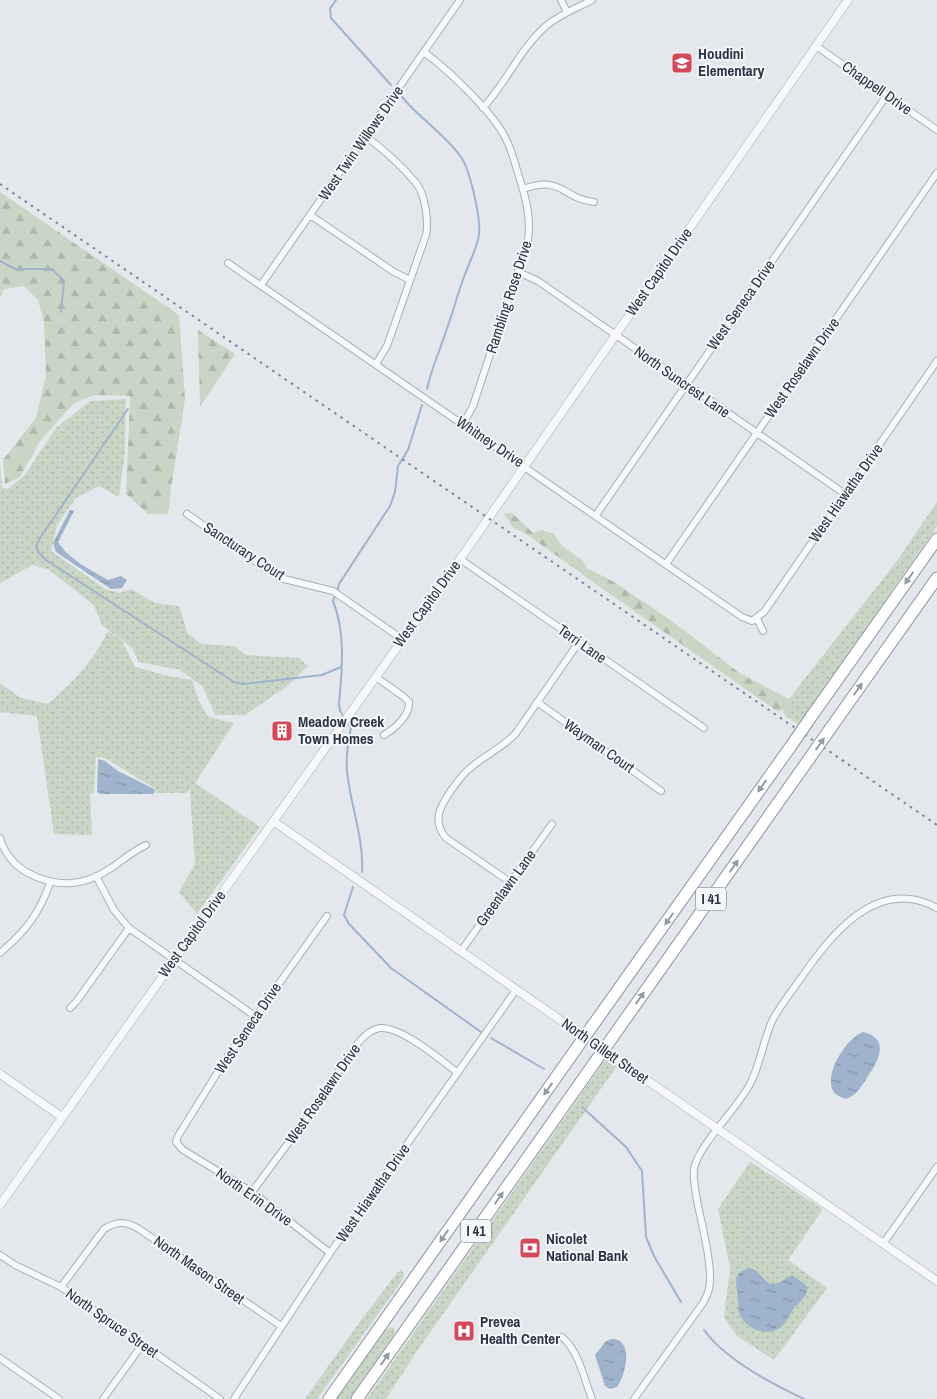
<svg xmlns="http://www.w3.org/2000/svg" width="937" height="1399" viewBox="0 0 937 1399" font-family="'Archivo Narrow',sans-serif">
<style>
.grass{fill:url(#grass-dots)}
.forest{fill:url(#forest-firs)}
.water{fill:url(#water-ripples)}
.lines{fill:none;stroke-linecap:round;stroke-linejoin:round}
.stream{stroke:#9fb4cc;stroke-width:2}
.minor-casing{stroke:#a9aeb7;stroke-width:8}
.tertiary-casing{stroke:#a9aeb7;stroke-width:9}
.motorway-casing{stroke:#8b94a3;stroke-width:13}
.minor{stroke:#f7f8fa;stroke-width:6}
.tertiary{stroke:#f7f8fa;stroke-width:8}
.motorway{stroke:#fff;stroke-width:11}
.rail{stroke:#7d8696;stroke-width:2;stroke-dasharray:2.5 5;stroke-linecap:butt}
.motorway-bridge-casing{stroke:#8b94a3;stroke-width:13;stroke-linecap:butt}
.motorway-bridge{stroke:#fff;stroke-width:11}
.oneway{fill:#959aa2}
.labels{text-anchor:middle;stroke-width:4;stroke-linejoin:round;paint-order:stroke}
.shield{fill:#f4f6f9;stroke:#676e7b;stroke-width:1}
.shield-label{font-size:14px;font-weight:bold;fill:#2b3445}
.poi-label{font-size:15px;font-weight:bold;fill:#2b3445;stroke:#f4f6f9;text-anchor:start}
.street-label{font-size:15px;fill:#2b3445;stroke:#f4f6f9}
</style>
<defs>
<pattern id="grass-dots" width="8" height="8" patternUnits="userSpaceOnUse" patternTransform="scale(1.25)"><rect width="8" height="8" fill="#c9d6c5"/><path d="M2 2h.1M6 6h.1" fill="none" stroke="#adb8ab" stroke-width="1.8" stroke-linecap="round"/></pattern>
<pattern id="forest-firs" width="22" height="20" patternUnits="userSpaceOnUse" patternTransform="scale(1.25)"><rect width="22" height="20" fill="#c9d6c5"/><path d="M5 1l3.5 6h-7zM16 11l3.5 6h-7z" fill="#adb8ab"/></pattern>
<pattern id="water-ripples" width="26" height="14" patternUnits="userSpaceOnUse" patternTransform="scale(1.25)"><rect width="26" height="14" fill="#9fb4cc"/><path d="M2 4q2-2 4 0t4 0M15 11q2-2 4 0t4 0" fill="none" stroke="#8293a7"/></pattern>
</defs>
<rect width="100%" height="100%" fill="#e4e7ec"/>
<!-- grass -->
<path class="grass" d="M126 399 125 452 119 497 99 486 76 498 57 525 51 551 105 589 119 593 131 589 155 603 179 606 188 634 202 644 234 646 246 655 299 658 308 666 286 687 245 715H215L203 687 180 670 139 662 132 648 102 625 93 604 48 569 32 565 0 583V464L2 488 8 489 24 476 56 428 90 401Z
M937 502V526L801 722 797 724 786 716 783 712 785 704 897 561Z
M108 631 122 641 135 667 169 676 192 680 199 701 208 717 234 723 195 783 260 827 197 914 179 892 195 864 190 792 192 787 187 793H157L154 788 105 758 96 757 94 792 90 794 92 835 54 834 37 716 0 712V683L21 698 48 704C74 681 92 663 108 631Z
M606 1059 617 1066 417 1351 386 1399H367Z
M750 1162 823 1209 788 1260 827 1288 774 1360 737 1336 724 1318 730 1268 718 1209Z
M401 1270 404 1274 401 1282 317 1399H305L359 1323 397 1273Z
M390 1327 395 1329 394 1335 349 1399H337L386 1330Z"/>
<!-- forest -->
<path class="forest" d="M0 192 179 315 185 399 171 488 168 514H148L126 494 130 396 95 395 74 403 40 441 20 477 5 484 3 460 36 418 46 376 44 322 38 300 24 286 4 289 0 298Z
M198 330 235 354 200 407Z
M512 513 533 533 542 530 554 534 561 545 583 561 587 568 614 582 669 619 741 674 791 700 788 709 777 711 600 587 525 533 512 527 508 519 503 514Z"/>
<!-- water -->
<path class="water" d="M70 510 74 511 58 542C68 559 91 570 108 580L121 576 127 580 122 588 111 589 56 552 53 543Z
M98 759 105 761 118 771 154 789 155 792 153 794H100L97 792Z
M863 1032C890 1038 879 1060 868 1076 862 1086 857 1095 846 1099 842 1097 836 1096 833 1091 824 1073 846 1039 863 1032Z
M750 1268C761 1270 764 1284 773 1284 779 1284 786 1277 792 1275L807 1286C809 1298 797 1303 792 1311 789 1317 786 1323 781 1327 767 1338 745 1329 739 1313 738 1308 739 1303 738 1298 737 1283 730 1273 750 1268Z
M612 1339C634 1339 626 1375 617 1387L610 1389 605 1386 595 1355 606 1341Z"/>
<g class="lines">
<!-- stream -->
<path class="stream" d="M336 0 330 9 331 18 391 85
M402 97C420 119 445 134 461 157 470 170 481 218 479 234 478 246 468 265 464 277 457 295 453 313 446 331 440 351 431 369 427 389
M0 261 15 269H52L64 281 61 312
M128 409 40 538 36 547 39 553 46 560 234 682 242 684 322 675 341 667
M337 591 339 584 390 506 395 492 398 466 408 450 422 405
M335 596 333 601C346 633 342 670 339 704L340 711 345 718
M347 722 351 728C348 741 346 757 347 771 350 805 364 837 362 872
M353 887 344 915 349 924 391 968 481 1032
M491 1038 544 1069
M582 1107 626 1147 642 1171 646 1237 654 1256 681 1302
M704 1330C725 1359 772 1384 804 1399"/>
<!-- minor casing -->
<g class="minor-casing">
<path id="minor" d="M561 0 567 12
M816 46 937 130
M424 52C448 70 493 112 506 139 513 153 516 168 521 183 527 202 531 220 528 240L473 406 463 424
M483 108C506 83 520 49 545 27 558 15 577 8 592 0
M365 136C383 149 402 166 416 183 425 194 429 222 426 235L387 346 376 364
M523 189C563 175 561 198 594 202
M310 215 394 272 410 280
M228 263 742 617 752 621 764 612 937 361
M518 272 538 281 845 494
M261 285 460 0
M187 514 280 578 333 591 402 639
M596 515 887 95
M460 559 704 728
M666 564 937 173
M757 619 763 631
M376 677 404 697 409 702C410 716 394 729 384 735
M537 702 661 791
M0 838C4 853 15 866 28 873 57 888 83 887 111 868 123 860 133 851 146 845
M96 876 114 910 129 928 255 1016
M510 882 446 838C431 820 441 805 452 789 457 783 461 776 467 771 482 756 502 749 516 733L579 642
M327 916 229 1054 178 1136 176 1142 183 1150 252 1192 330 1253
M461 951 552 824
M0 953C25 932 39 914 50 883
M70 1008 76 1002 129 928
M252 1192 303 1123 358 1043C364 1036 371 1029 380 1028 401 1026 441 1060 458 1073
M883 1244 937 1167
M0 1255 15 1265 61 1287 220 1399
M61 1287 104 1229C117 1221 126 1221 139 1229L281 1326
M562 1337C579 1351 584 1379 592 1399
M0 1358 59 1399
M103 1399 142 1345
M234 1399 330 1253 516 990
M634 1399 703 1303C705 1299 708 1294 709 1289 714 1267 700 1219 696 1195 695 1187 693 1177 694 1169 698 1145 738 1108 750 1084 761 1063 763 1040 773 1019 781 1005 791 992 801 978 831 935 877 875 937 908"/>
</g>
<!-- tertiary casing -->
<g class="tertiary-casing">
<path id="tertiary" d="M273 821 937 1281
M0 1074 62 1117
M0 1205 465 552 848 0"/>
</g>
<!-- motorway casing -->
<g class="motorway-casing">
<path id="motorway" d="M811 717 937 539
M830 729 937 578
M593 1025 791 746
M612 1038 809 759
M329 1399 576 1049
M357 1399 595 1062"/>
</g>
<!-- minor -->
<use href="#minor" class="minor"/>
<!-- tertiary -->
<use href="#tertiary" class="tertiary"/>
<!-- motorway -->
<use href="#motorway" class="motorway"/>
<!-- rail -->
<path class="rail" d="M0 184 937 825"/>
<!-- motorway-bridge casing -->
<g class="motorway-bridge-casing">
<path id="motorway-bridge" d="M791 746 811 717
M809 759 830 729
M576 1049 593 1025
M595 1062 612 1038"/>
</g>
<!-- motorway-bridge -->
<use href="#motorway-bridge" class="motorway-bridge"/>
</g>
<!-- one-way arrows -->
<defs><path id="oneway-solid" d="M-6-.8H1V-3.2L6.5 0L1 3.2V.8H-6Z" transform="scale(1.25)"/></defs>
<g class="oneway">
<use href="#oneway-solid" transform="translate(909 578) rotate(125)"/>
<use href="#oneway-solid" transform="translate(858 689) rotate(-55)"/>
<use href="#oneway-solid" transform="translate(820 744) rotate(-55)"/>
<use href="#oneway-solid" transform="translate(762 786) rotate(125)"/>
<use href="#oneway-solid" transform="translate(734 866) rotate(-55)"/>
<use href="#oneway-solid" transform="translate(669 919) rotate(125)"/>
<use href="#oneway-solid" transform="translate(640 998) rotate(-55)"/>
<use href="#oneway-solid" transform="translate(548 1089) rotate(125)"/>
<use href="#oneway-solid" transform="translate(499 1198) rotate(-55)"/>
<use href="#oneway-solid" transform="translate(444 1236) rotate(125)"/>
<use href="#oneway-solid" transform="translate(385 1359) rotate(-55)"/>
</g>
<!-- icons -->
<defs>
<g id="school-square" transform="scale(1.125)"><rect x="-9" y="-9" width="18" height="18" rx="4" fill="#d1495b" stroke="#f4f6f9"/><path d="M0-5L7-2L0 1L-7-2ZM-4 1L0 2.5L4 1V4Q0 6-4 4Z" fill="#fff"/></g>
<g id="building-square" transform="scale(1.125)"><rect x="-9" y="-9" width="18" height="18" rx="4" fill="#d1495b" stroke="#f4f6f9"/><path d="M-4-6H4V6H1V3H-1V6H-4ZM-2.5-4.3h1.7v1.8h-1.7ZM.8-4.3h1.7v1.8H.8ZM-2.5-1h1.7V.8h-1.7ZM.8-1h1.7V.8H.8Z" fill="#fff"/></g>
<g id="bank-square" transform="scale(1.125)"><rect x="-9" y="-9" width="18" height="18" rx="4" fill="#d1495b" stroke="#f4f6f9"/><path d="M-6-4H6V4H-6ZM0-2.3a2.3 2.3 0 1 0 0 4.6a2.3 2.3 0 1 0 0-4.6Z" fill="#fff"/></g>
<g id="hospital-square" transform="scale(1.125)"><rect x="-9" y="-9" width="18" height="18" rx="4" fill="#d1495b" stroke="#f4f6f9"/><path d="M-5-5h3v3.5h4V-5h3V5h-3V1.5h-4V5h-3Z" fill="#fff"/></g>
</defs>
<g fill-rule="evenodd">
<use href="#school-square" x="682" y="63"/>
<use href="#building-square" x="282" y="731"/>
<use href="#bank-square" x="530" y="1248"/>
<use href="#hospital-square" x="464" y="1331"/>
</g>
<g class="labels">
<!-- shield labels -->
<g class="shield">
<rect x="696" y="887.5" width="30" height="23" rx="4"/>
<rect x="461" y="1219.5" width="30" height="23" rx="4"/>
</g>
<g class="shield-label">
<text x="711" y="904">I 41</text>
<text x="476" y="1236">I 41</text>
</g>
<!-- poi labels -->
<g class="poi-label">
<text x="698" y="59">Houdini<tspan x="698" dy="17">Elementary</tspan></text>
<text x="298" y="727">Meadow Creek<tspan x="298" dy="17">Town Homes</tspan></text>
<text x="546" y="1244">Nicolet<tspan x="546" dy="17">National Bank</tspan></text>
<text x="480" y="1327">Prevea<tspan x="480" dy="17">Health Center</tspan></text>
</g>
<!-- street labels -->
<g class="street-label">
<text transform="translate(877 88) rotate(35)" y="5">Chappell Drive</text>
<text transform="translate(361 143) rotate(-55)" y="5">West Twin Willows Drive</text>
<text transform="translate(659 272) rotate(-55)" y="5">West Capitol Drive</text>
<text transform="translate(509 297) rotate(-72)" y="5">Rambling Rose Drive</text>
<text transform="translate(741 305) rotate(-55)" y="5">West Seneca Drive</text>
<text transform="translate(802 368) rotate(-55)" y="5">West Roselawn Drive</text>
<text transform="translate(682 382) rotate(35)" y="5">North Suncrest Lane</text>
<text transform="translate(490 442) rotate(34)" y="5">Whitney Drive</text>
<text transform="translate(846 493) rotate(-55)" y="5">West Hiawatha Drive</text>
<text transform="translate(244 551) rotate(33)" y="5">Sancturary Court</text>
<text transform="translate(427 604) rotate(-54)" y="5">West Capitol Drive</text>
<text transform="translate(582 644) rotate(35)" y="5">Terri Lane</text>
<text transform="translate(599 746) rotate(35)" y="5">Wayman Court</text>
<text transform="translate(506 888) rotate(-54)" y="5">Greenlawn Lane</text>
<text transform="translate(192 934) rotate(-54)" y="5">West Capitol Drive</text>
<text transform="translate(248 1028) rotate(-56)" y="5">West Seneca Drive</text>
<text transform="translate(605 1051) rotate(35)" y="5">North Gillett Street</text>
<text transform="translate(323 1094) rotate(-55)" y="5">West Roselawn Drive</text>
<text transform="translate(373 1193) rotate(-55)" y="5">West Hiawatha Drive</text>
<text transform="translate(254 1197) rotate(35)" y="5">North Erin Drive</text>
<text transform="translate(199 1270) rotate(35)" y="5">North Mason Street</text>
<text transform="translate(112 1323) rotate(35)" y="5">North Spruce Street</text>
</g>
</g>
</svg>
